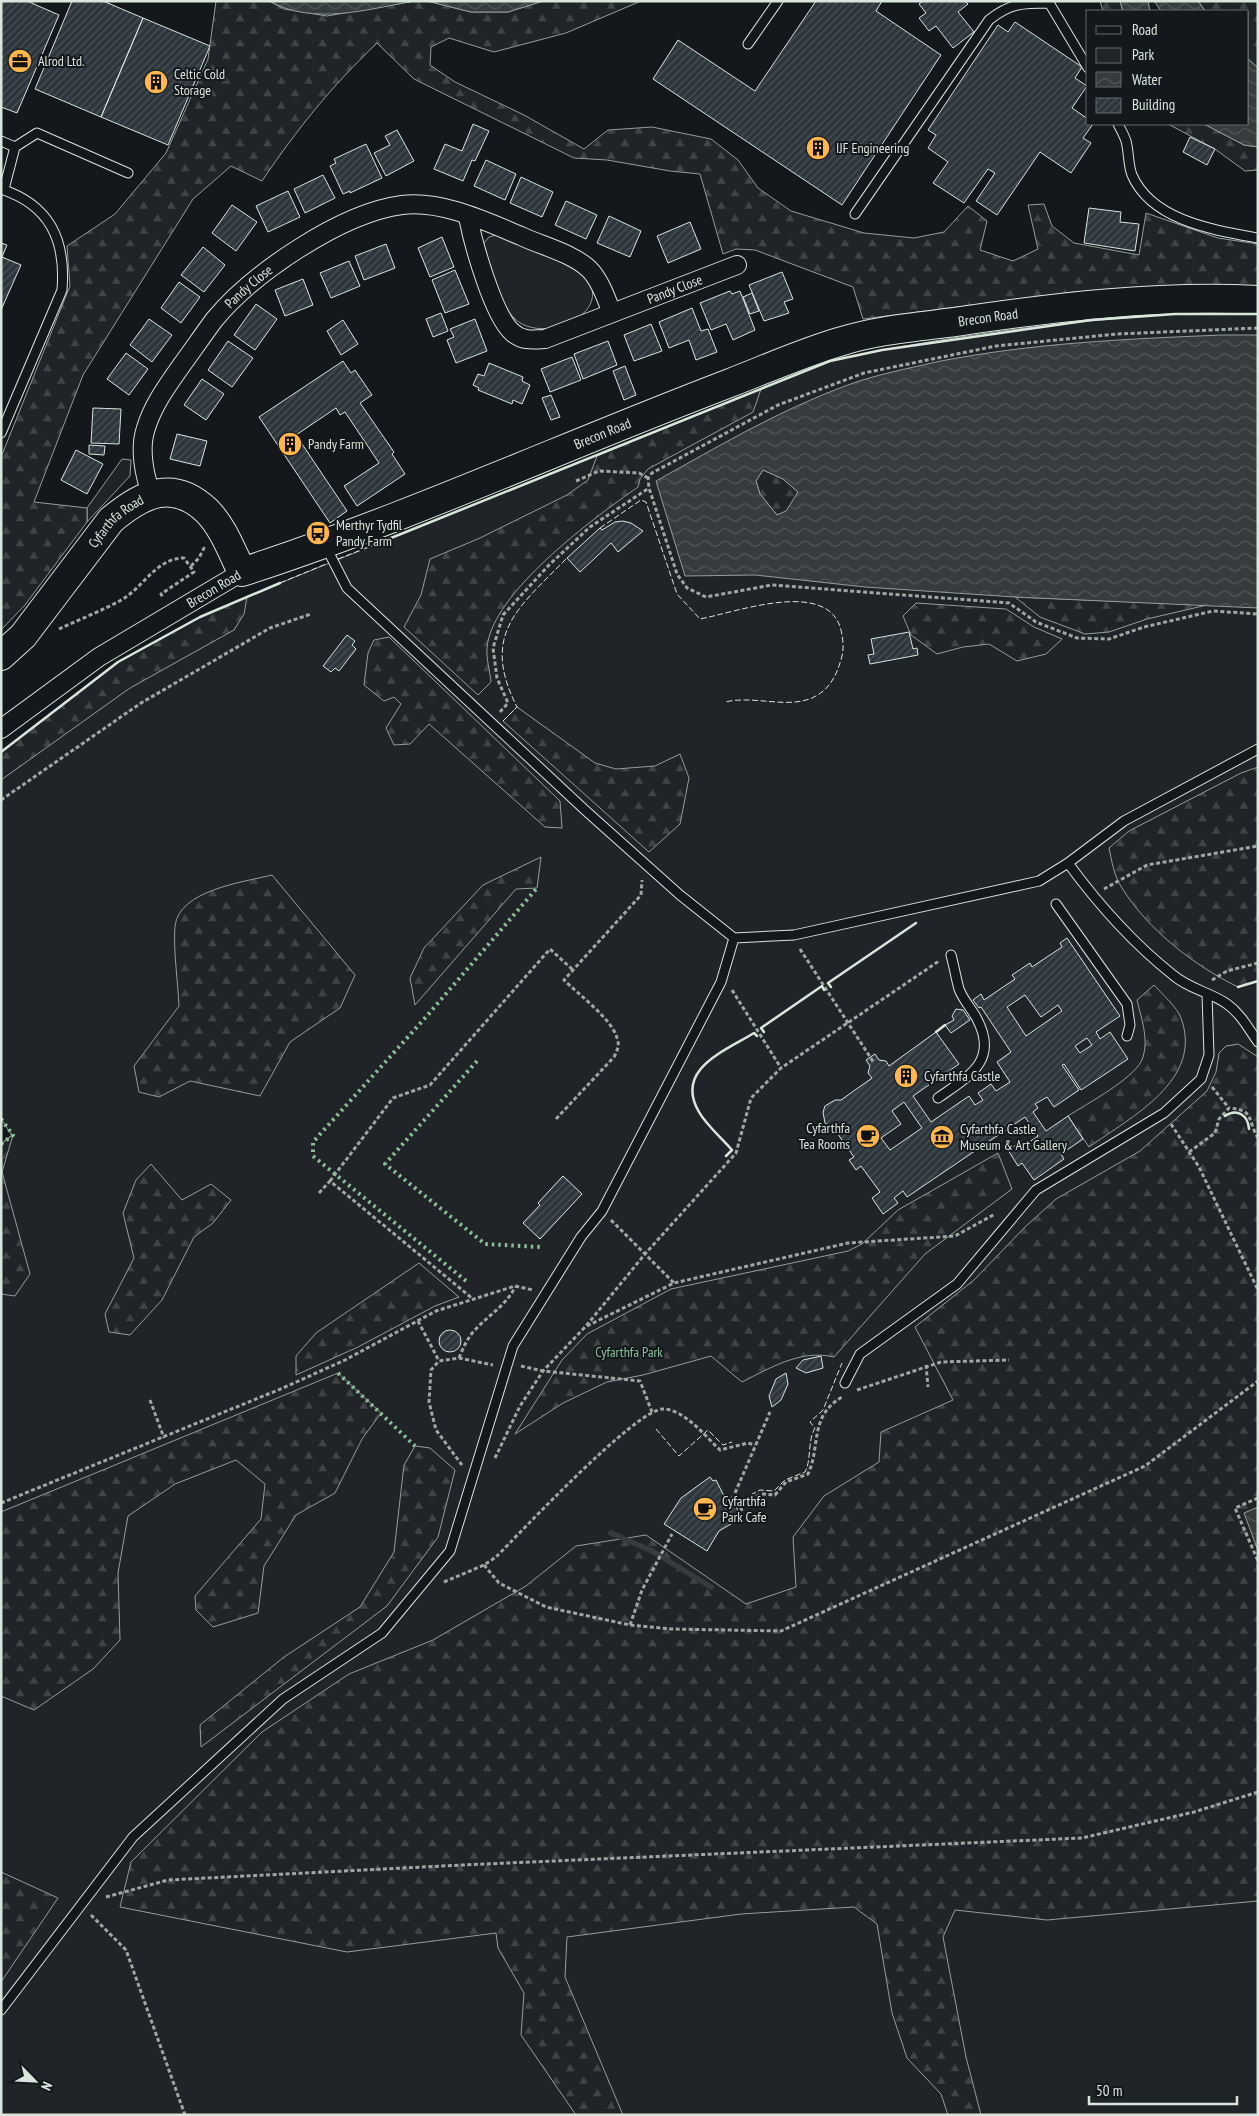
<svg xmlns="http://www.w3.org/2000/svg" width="1259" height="2116" viewBox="0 0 1259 2116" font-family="'PT Sans Narrow',sans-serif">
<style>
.green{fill:#202428;stroke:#939e99}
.forest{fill:url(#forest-firs);stroke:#939e99}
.water{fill:url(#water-waves);stroke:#939e99;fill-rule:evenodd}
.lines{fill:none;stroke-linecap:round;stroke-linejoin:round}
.stream{stroke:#363b3e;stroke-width:5.5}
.building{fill:url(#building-hatch);stroke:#d8e6dc;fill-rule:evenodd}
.service-casing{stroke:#d8e6dc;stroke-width:11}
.minor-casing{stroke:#d8e6dc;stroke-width:20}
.primary-casing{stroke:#d8e6dc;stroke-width:30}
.path{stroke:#9da8a2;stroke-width:3;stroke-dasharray:4 2.5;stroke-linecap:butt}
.service{stroke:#14181c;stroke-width:9}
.minor{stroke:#14181c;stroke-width:18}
.primary{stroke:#14181c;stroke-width:28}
.hedge{stroke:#8ac095;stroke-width:4;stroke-dasharray:2.5 4;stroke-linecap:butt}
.fence{stroke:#d8e6dc;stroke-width:1;stroke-dasharray:6 2.5;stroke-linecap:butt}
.wall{stroke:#d8e6dc;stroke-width:2.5}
.power{stroke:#ffb74d;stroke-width:1;stroke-dasharray:18 4 2.5 4;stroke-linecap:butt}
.labels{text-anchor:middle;stroke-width:4;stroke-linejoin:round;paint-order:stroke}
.poi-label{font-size:14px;fill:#d8e6dc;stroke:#14181c;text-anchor:start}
.street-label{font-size:14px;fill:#d8e6dc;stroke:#14181c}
.park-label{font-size:14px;fill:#8ac095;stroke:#14181c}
</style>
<defs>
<pattern id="forest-firs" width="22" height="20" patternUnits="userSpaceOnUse" patternTransform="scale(1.25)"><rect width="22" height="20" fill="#202428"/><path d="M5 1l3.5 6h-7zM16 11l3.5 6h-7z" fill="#404447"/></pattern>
<pattern id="water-waves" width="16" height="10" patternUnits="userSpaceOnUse" patternTransform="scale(1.25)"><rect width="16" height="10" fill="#363b3e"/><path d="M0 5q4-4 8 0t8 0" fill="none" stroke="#525759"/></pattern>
<pattern id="building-hatch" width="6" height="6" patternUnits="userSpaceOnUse" patternTransform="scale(1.25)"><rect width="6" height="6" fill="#2c363c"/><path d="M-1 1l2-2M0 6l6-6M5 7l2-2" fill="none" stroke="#4a5358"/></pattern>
</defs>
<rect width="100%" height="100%" fill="#14181c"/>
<!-- green -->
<path class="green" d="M496 235C514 241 575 264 586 277 615 314 541 346 514 318 499 303 488 265 483 244L489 237Z
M1175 314H1258V2115H1V1144L12 1135 1 1119V752L118 662 200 617 280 583 830 361C943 336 1060 322 1175 314Z
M122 459 131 460 130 476 87 522V508Z"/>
<!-- forest -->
<path class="forest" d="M216 1H269L284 9 327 16 415 1H427L471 12H508L543 1H641L566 33 494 52 449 38 431 47 430 65 455 82 524 115 584 149 608 130 652 127 711 139 738 160 758 188 791 211 864 233 914 238 944 232 968 206 987 221 980 250 1013 261 1038 249 1028 205 1044 204 1052 226 1074 243 1139 255 1146 213 1218 238 1258 244V286L1163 287 1074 292 863 319 853 287 755 250 736 249 723 254 700 174 670 171 607 160 574 158 414 79 377 43C330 88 298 128 262 181L231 166 193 199 83 375 34 502 87 508V522L25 605 1 630V457L70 286 67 246 115 214 166 153 208 59Z
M1100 1H1120L1123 11H1103Z
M1198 1H1258V68L1248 59V11H1205Z
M1168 124H1204L1244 145 1258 147V170L1245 171 1215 149Z
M761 389 753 412 648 469 640 479 638 487C595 517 491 593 487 648 486 659 490 671 491 682L478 695 404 627 421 595 430 559 480 538 567 495 588 480 597 456Z
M763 470 783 479 798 492 787 511 777 515 760 494 756 481Z
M247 597 244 614 234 630 130 688 1 780V752L118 662 200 617Z
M1015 597 1207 605 1147 619 1109 632 1085 634 1040 617Z
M916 603 1006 609 1034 627 1062 639 1046 654 1017 661 989 644 963 647 937 654 911 635 903 616Z
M389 637 560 801 562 828 545 827 429 724 410 744 394 745 386 728 401 704 394 697 384 701 364 685 368 653 374 640Z
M517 707 595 763 616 769 655 766 680 754 689 778 680 824 649 852 503 721Z
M1258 767V981L1238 987C1195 966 1148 930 1122 888 1114 876 1112 862 1109 848L1129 831 1241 773Z
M541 857 537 888 516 889 415 1005 410 978 424 948 483 885Z
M272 875 355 975 340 1008 290 1042 260 1096 190 1081 159 1097 139 1092 134 1066 179 1006C178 982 173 949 175 926 179 890 244 882 272 875Z
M1154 985C1162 994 1177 1007 1181 1018 1204 1080 1131 1117 1089 1147L1068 1116C1086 1104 1138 1077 1143 1057 1149 1039 1141 1017 1137 1000Z
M1238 1044 1258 1057V1901L1047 1920 955 1910 943 1937 966 2057 981 2115H948L941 2094 907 2058 892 2013 877 1924 854 1907 741 1914 567 1937 565 1977 623 2115H576L521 2035 524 1993 498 1948 496 1933 347 1952 120 1907 131 1862 262 1732 349 1674 433 1640 526 1586 576 1546 646 1535 746 1604 796 1587 793 1537 824 1496 879 1462 881 1432 953 1400 915 1327 974 1280 1025 1227 1056 1199 1140 1151 1207 1091 1216 1072 1219 1053 1226 1046Z
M13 1135 2 1172 30 1274 15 1296 1 1294V1144Z
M998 1153 1012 1189 925 1254 834 1357C801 1349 770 1368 742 1382L711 1356 643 1375 607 1382 563 1403 515 1434 562 1360 587 1334 671 1289 848 1251 862 1244 898 1210Z
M151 1164 182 1200 211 1184 231 1200 213 1223 194 1237 162 1300 130 1335 109 1332 105 1314 134 1258 123 1213 136 1180Z
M419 1263 459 1297 435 1306 358 1347 296 1375V1356L316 1333Z
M338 1373 381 1413 362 1439 335 1493 296 1515 264 1566 258 1613 213 1627 196 1610 195 1596 261 1519 265 1484 236 1460 175 1484 128 1516 118 1573 120 1640 93 1669 34 1710 1 1696V1512Z
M415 1446 430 1448 455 1470 438 1537 387 1606 201 1747 200 1725 284 1657 360 1607 394 1552 404 1465Z
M1 1872 58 1898 1 1982Z"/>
<!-- water -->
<path class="water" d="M269 1H415C367 9 315 26 269 1Z
M427 1H543L508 12H471Z
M1120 1H1148L1150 11H1123Z
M1154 1H1198L1205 11H1161Z
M1248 59 1258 68V147L1244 145 1204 124H1248Z
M1222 335H1258V608L1015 597 865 587 755 575 685 576 656 481C717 447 778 411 845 386 874 375 906 369 936 362 1031 343 1126 339 1222 335ZM763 470 783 479 798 492 786 511 777 515 760 494 756 481Z
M1258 1507V1548H1257L1244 1513Z"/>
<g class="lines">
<!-- stream -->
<path class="stream" d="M611 1533 652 1551 711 1587"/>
</g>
<!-- building -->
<path class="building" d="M1 1H27L59 15 17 113 1 107Z
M72 1H103L143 18 101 117 35 89Z
M816 1H882L876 11 941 55 842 205 653 79 678 40 755 91Z
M923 1H965L968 4 958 12 974 32 953 48 936 26 929 31 919 18 926 13 919 4Z
M143 18 210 46 168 145 101 117Z
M1015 22 1082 67 1075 78 1087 86 1072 108 1088 119V124H1093L1083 138 1091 143 1071 173 1040 152 997 215 976 201 995 173 988 169 964 203 933 183 948 162 928 148 936 135 928 130 998 25 1008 32Z
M473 124 489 131 475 161 472 160 463 181 434 169 445 144 462 151Z
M397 130 414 161 386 176 374 153 390 145 385 136Z
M1190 137 1215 149 1207 165 1183 152Z
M366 144 382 178 350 193V191L343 194 330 166 336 163 334 159Z
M486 160 516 174 505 200 474 186Z
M323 175 335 198 305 213 294 189Z
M521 177 553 192 542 217 510 203Z
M288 191 300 217 268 232 256 206Z
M566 201 597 215 586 239 555 225Z
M232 205 257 222 236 251 212 233Z
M1089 208 1121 212 1120 222 1139 224 1135 251 1084 243Z
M609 216 641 231 630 257 597 243Z
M690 222 701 249 668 263 657 236Z
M442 237 454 267 430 277 418 248Z
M1 243 7 245 2 257 21 265 1 310Z
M386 244 395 268 364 280 355 256Z
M203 247 225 265 204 292 181 275Z
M349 261 360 286 331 298 320 273Z
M455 270 469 304 445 313 432 280Z
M782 272 793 299 784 302 789 313 764 321 749 285Z
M303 279 313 305 285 316 275 290Z
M179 282 200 297 181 323 161 308Z
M730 291 732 294 740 291 755 330 733 340 726 324 711 330 700 303Z
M752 293 759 311 750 314 743 297Z
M256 304 277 319 255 350 234 335Z
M692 308 701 331 708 329 717 352 696 360 689 340 669 348 659 322Z
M441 313 448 331 433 337 426 319Z
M149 319 172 335 152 362 130 345Z
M475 319 487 351 456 363 447 340 454 337 450 329Z
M343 320 358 344 341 355 327 331Z
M651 324 662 351 634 361 624 335Z
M228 341 253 358 232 387 208 370Z
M608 341 617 365 583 379 574 354Z
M126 353 148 369 129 395 107 379Z
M572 357 581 380 550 392 541 369Z
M343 361 351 373 355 370 372 395 360 403 394 452 392 454 405 474 357 506 344 486 379 463 345 412 340 415 336 408 296 435 347 511 330 523 259 417Z
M489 363 523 377 522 381 530 385 522 404 513 400 512 404 478 390 479 388 473 385 478 374 484 376Z
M625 366 636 395 624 400 613 371Z
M202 379 224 394 206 420 184 405Z
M551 395 560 417 551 420 542 398Z
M93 408 121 409 119 444 91 443Z
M177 434 207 441 200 466 170 459Z
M89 445 105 446 104 455 89 454Z
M76 450 103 464 87 494 61 480Z
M623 521 631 523 643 531 618 552 611 543 580 572 567 558 600 528 602 530 615 522Z
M909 632 913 649 917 648 918 655 870 664 868 655 874 654 871 639Z
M347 635 355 641 352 645 356 649 339 671 335 668 331 672 323 666Z
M1067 938 1120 1016 1096 1032 1100 1039 1110 1032 1128 1059 1081 1090 1064 1064 1062 1065 1079 1090 1054 1107 1047 1097 1035 1104 1038 1108 1033 1112 1046 1131 1068 1116 1083 1139 1061 1154 1064 1159 1034 1180 1022 1163 1018 1166 1008 1150 1022 1141 1025 1145 1038 1136 1025 1117 907 1197 903 1191 894 1198 898 1203 883 1214 872 1198 880 1192 861 1166 856 1170 849 1160 854 1157 835 1130 825 1123 823 1112 825 1106 835 1100H841L872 1078 868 1073 870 1066 866 1060 875 1054 879 1060 886 1061 889 1066 936 1032 959 1064 913 1096 931 1122 969 1096 975 1105 983 1100 978 1093 991 1084 996 1091 1010 1082 997 1062 1011 1052 981 1007 979 1008 973 1000 981 994 984 1000 1015 979 1012 975 1030 963 1032 967 1062 947 1060 943ZM1025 995 1041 1017 1058 1005 1062 1011 1026 1036 1007 1007ZM1087 1038 1092 1045 1080 1053 1075 1046ZM904 1102 922 1128 890 1150 881 1138 901 1124 892 1111Z
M956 1009 963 1010 970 1020 951 1033 945 1025 954 1020 952 1016Z
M563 1176 582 1194 540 1239 523 1223 540 1205 538 1203Z
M439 1341a11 11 0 1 1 22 0a11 11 0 1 1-22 0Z
M821 1356 823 1368 806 1373 796 1368 803 1360Z
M786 1373 788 1384 781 1400 772 1407 769 1396 776 1379Z
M710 1477 713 1481 716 1480 726 1500 732 1497 741 1518 719 1531 707 1551 664 1524 681 1498Z"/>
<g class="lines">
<!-- service casing -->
<g class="service-casing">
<path id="service" d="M1048 1 1088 68
M748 44 778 1
M1118 124C1121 130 1124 135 1126 141 1129 152 1128 165 1132 175 1152 221 1214 230 1258 238
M1 141 15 147 37 133 128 173
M1 189C50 205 66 240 62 290L1 433
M4 189 15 147
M855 214 989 20C1010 3 1023 3 1049 3
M325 545 347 588 586 811 680 895 734 938 794 935 1039 881 1068 863 1124 821 1258 749
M1068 863C1098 904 1134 944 1173 975 1189 989 1210 992 1227 1004 1241 1014 1248 1028 1258 1042
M1056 904 1127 1004 1130 1025 1127 1036
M938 1098C969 1076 999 1061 977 1019 972 1009 963 1000 959 989 956 978 954 966 951 955
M845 1383 860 1354 957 1284 1036 1190 1164 1113 1201 1079 1209 1055 1207 994
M1 2010 133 1837 283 1699 382 1633 450 1551 513 1346 581 1237 602 1211 721 982 734 938"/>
</g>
<!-- minor casing -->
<g class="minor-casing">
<g id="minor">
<path id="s1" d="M468 217C473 243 493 315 512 332 522 341 532 340 545 339L737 265"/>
<path id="s2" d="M152 495C144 476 139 448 146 428 153 405 167 386 181 366 192 351 203 335 214 320 253 273 341 213 402 205 441 200 485 221 521 236 542 246 572 253 589 269 600 280 606 298 612 313"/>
<path id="s3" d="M1 729 99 657 242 572"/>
</g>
</g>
<!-- primary casing -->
<g class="primary-casing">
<g id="primary">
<path id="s4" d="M1 656 23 636 111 520C142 494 173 478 207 511 223 527 232 552 242 572 408 518 567 445 730 383 766 369 802 353 839 342 877 330 916 327 955 322 1056 307 1156 295 1258 300"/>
</g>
</g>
<!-- path -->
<path class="path" d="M1258 328 1117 334 996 346 864 373 778 405 652 473 648 478 649 488 677 574 687 588 706 597 772 585 1009 603 1036 622 1077 638 1109 639 1144 627 1213 611 1258 614
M576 481 599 471 639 473 648 478
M191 566 199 558 205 546
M59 629C80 619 104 610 123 599 144 586 157 558 184 558L194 572 161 594 163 598
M500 712 508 703 497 678 493 648 503 615 549 565 590 527 649 488
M1 800 141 703 270 628 311 614
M1104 889 1147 865 1258 846
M800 949 874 1063
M1212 980 1227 971 1258 963
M732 990 781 1068
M1212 1087 1229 1108
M556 1119 614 1057C617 1051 620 1045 617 1038 612 1019 578 994 564 980L641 895 642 880
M1171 1124 1199 1167 1258 1290
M1189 1152 1215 1133 1219 1119 1229 1108C1255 1110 1247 1120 1258 1138
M330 1181 393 1098 430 1085 550 949 573 970
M319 1193 330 1181 473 1299
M611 1220 674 1283
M418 1321 439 1361
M587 1326 674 1283 848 1243 955 1236 995 1214
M459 1358C463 1348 467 1339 474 1331 488 1315 506 1306 515 1287
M926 1365 928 1387
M521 1366 543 1371 640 1381 652 1412
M857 1390 941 1362 1009 1360
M150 1400 164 1438
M495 1458 520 1406 543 1371 586 1326 645 1254 736 1153 751 1098 781 1068 939 961
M462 1465 436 1430 429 1402 431 1370 439 1361 459 1358 493 1365
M1258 1498 1235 1508 1258 1561
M1 1503 283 1388 345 1360 436 1311 515 1286 533 1290
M739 1506 761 1494 775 1495 786 1482 808 1474C821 1446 809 1416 842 1397
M742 1511 735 1493 770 1412
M484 1565 499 1583 546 1607 630 1625 671 1629 781 1631 1145 1466 1258 1381
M444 1582 484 1565 496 1557C521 1532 636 1409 663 1409 684 1409 706 1437 720 1450L748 1443 755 1445
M630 1625 642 1590 672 1534
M106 1897 168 1880 462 1865 1082 1838 1194 1812 1258 1792
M91 1915 126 1950 185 2115"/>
<!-- service -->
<use href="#service" class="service"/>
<!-- minor -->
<use href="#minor" class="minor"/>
<!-- primary -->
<use href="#primary" class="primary"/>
<!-- hedge -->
<path class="hedge" d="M477 1061 385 1164 485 1244 540 1247
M1 1119 13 1135 1 1144
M466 1281 313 1156V1142L426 1017 537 888
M338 1373 415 1446"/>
<!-- fence -->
<path class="fence" d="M600 528 641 500 646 502 677 594 700 619C737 612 828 578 841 630 843 640 844 646 842 656 837 675 830 690 812 698 786 709 754 695 725 702
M338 559 386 540
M280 583 326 564
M503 721 517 707C480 634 518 608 567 558
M656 1429 679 1456 708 1430 723 1445 732 1442
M743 1499 760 1490 774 1491 785 1480 805 1472C812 1458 807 1442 815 1428L810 1422 823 1410 842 1363"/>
<!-- wall -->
<path class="wall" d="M386 540 830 361 882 350 1091 320 1175 314H1258
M1 752 118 662 200 617 280 583
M831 987 828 983 916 923
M1238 987 1258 981
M764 1032 761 1028 822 986 824 990
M936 1032 945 1025
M1225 1116C1237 1108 1248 1115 1249 1129
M726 1156 732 1150C722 1138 707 1126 699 1112 674 1069 725 1051 754 1033L757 1036"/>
<!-- power -->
<path class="power" d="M1254 1 1258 3"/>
</g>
<!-- icons -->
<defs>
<g id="office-disc" transform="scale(1.25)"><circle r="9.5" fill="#ffb74d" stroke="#14181c"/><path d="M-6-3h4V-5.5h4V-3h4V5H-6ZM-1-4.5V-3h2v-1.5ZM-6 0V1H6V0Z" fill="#111"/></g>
<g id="building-disc" transform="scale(1.25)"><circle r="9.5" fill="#ffb74d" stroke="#14181c"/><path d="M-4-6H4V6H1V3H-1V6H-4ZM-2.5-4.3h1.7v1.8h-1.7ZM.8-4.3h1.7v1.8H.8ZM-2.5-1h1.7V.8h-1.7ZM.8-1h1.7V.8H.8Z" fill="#111"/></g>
<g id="bus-disc" transform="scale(1.25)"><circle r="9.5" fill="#ffb74d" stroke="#14181c"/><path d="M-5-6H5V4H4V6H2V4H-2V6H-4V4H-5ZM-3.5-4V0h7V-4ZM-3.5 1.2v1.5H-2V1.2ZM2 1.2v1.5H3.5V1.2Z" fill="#111"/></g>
<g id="cafe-disc" transform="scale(1.25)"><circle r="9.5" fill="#ffb74d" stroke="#14181c"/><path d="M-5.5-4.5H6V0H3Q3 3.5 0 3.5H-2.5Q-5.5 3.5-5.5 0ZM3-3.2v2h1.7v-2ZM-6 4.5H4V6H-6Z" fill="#111"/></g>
<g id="museum-disc" transform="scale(1.25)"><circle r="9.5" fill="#ffb74d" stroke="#14181c"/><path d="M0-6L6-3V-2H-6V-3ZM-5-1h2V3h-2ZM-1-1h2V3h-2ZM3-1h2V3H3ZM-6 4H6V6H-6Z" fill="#111"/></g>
</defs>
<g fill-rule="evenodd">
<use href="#office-disc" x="20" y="61"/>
<use href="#building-disc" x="156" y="82"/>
<use href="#building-disc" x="818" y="148"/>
<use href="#building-disc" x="290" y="444"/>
<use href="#bus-disc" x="318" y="533"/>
<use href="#building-disc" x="906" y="1076"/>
<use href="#cafe-disc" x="868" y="1136"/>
<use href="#museum-disc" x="942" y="1137"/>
<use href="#cafe-disc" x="705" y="1509"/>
</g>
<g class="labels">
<!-- poi labels -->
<g class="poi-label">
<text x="38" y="66">Alrod Ltd.</text>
<text x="174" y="79">Celtic Cold<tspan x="174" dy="16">Storage</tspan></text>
<text x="836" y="153">IJF Engineering</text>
<text x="308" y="449">Pandy Farm</text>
<text x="336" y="530">Merthyr Tydfil<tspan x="336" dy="16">Pandy Farm</tspan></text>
<text x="924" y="1081">Cyfarthfa Castle</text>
<text x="850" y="1133" text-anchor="end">Cyfarthfa<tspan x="850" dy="16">Tea Rooms</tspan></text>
<text x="960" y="1134">Cyfarthfa Castle<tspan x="960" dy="16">Museum &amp; Art Gallery</tspan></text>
<text x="722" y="1506">Cyfarthfa<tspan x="722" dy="16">Park Cafe</tspan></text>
</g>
<!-- street labels -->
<g class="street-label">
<text dy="5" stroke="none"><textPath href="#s2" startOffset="245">Pandy Close</textPath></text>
<text dy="5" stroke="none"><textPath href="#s1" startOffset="298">Pandy Close</textPath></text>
<text dy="5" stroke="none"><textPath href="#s4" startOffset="1146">Brecon Road</textPath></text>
<text dy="5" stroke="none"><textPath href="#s4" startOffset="741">Brecon Road</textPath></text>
<text dy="5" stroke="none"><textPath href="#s4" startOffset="178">Cyfarthfa Road</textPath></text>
<text dy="5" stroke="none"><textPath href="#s3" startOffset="255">Brecon Road</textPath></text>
</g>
<!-- park labels -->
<g class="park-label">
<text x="629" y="1357">Cyfarthfa Park</text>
</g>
</g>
<!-- border -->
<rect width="1259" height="2116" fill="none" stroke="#d8e6dc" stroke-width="5"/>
<!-- legend -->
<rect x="1086" y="10" width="162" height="115" fill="#14181c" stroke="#626a69"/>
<rect x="1096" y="26" width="25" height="8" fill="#14181c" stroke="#626a69"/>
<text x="1132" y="35" font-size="15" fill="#d8e6dc">Road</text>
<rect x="1096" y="48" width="25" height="15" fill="#202428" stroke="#626a69"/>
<text x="1132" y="60" font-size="15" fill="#d8e6dc">Park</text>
<rect x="1096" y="72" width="25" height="15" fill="url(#water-waves)" stroke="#626a69"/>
<text x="1132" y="85" font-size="15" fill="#d8e6dc">Water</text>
<rect x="1096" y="98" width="25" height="15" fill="url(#building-hatch)" stroke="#626a69"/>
<text x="1132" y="110" font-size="15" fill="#d8e6dc">Building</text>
<!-- north arrow -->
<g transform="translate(35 2081) rotate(114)" stroke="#14181c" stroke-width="4" paint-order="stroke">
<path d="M0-4L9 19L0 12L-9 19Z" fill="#d8e6dc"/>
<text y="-8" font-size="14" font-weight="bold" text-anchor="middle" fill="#d8e6dc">N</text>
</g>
<!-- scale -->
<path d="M1089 2096v8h148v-8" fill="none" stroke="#d8e6dc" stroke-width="2.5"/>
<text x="1096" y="2096" font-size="15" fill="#d8e6dc" stroke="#14181c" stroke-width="4" paint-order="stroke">50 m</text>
</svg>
